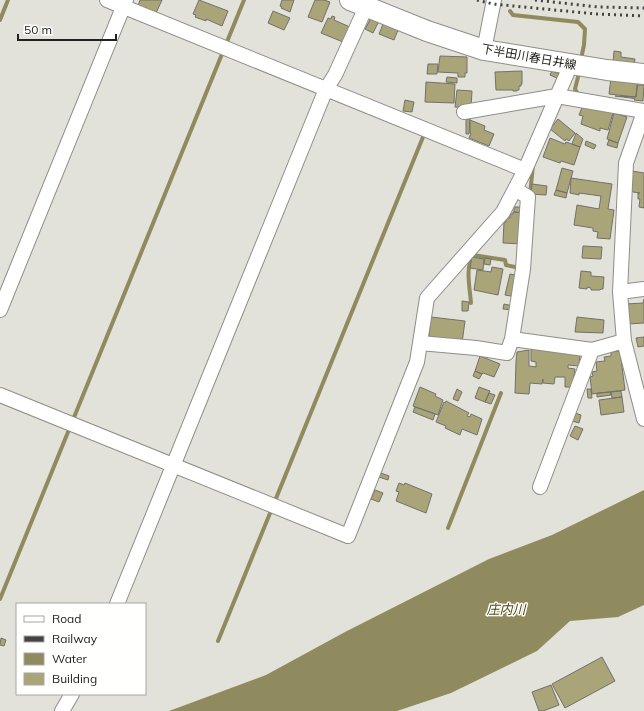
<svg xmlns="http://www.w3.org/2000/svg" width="644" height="711" viewBox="0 0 644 711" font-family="Mulish,'Noto Sans JP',sans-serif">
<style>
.water{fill:#908b5f}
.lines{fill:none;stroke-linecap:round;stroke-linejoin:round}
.stream{stroke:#908b5f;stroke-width:4}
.building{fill:#aaa578;stroke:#71716b}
.street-casing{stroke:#8e8e87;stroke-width:16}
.secondary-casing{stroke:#8e8e87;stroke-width:22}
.street{stroke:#fff;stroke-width:14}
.secondary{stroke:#fff;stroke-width:20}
.rail{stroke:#444341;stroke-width:3;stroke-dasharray:2 4;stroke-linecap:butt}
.labels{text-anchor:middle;stroke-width:3;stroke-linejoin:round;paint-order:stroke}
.street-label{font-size:12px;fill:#21211f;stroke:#fffffe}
.water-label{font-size:13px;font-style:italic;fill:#4e4810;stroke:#fffffe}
</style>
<rect width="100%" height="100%" fill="#e2e1da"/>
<!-- water -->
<path class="water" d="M644 490V605L618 617 570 621 537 651 451 693 397 711H169L266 675 345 632 489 559 552 535Z"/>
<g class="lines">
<!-- stream -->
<path class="stream" d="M510 11 513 15 578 22 585 29 584 45 581 59
M0 20 8 0
M579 73 575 89 578 95 580 96
M530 195 533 165
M471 303C470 289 465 268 473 255L505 260 506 265 520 268
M448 528 501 393
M0 599 244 0
M218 641 423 137"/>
</g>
<!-- building -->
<path class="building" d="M140 0H162L156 13 138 6Z
M199 0 228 11 222 26 206 19V21L195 17 196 15 193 14Z
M282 0H294L290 12 281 8 282 7 280 6Z
M315 0H324L330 2 322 22 308 17Z
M273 11 290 18 284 30 268 23Z
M332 16 335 17 334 20 350 27 343 42 321 33 328 18 331 19Z
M371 18 378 23 373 33 365 29Z
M383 24 398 30 394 40 379 34Z
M614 51 621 52V57L635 59 634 66 613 63Z
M440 56 467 57V73H465V77H458V73L438 72Z
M428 64H438L437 74H427Z
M522 71V84H521V86H519V90H517V91H513V90H496L495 72Z
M552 71 560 74 559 79 550 75Z
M447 77 457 78V83L446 82Z
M611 78 638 81 636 97 609 94Z
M426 82 455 84 454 103 425 102Z
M637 85H644L643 101 634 100 635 99 631 98 615 96 636 97Z
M457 90 472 91 471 108 455 107Z
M405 100 414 102 412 112 403 111Z
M583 105 613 113 608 130 600 128V131L581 124 583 116 579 115Z
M614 113 627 117 618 143 607 139Z
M466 119H470L469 134H466Z
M558 119 575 133 569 141 566 139 565 141 550 129Z
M470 120 485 126 484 130 494 134 489 146 469 138 471 133H470Z
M576 133 583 139 580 147 572 144Z
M550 138 565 144 566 142 580 147 574 165 561 161 560 163 543 157Z
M609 140 618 143 617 148 607 145Z
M586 141 596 145 594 149 585 145Z
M562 168 573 171 567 193 556 190Z
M632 171 644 173V208L639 207 640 199H638V193H640L633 192V191L630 190Z
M571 178 612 184 608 209 614 210 610 239 597 238 598 232 593 231V228L574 225 577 205 599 209 601 196 579 193V195L570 193Z
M532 184 547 186 546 195 531 194Z
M556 190 567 193 566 198 554 195Z
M514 207H524V213L514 212Z
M513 212 524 213 522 244 503 243 504 222H506V218H510V214H513Z
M583 246 602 247 601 259 582 258Z
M472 257 484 259 483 270 470 268Z
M485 258 491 259 490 265 484 264Z
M492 267 503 269 498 295 474 290 477 270 491 272Z
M581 271 591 272V276L604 277 603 289H601L600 290H591V288L587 287V289L579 288Z
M510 274 520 276 516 297 505 295Z
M644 299V323L628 324 626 304 643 303Z
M462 301 469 302 468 311H462Z
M504 304 513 306V310L503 309Z
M431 317 465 321 462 343 429 336Z
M577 317 604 320 603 333 575 332Z
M644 337V346L638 347 636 338Z
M531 349 580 354 579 366 568 365V368L575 369 572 387H565V377H555L554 384 543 383V379L542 384 530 383 529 394 515 393 516 362 517 352 529 350V366L536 367V362L531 361Z
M620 351 625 390 592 394 590 377 593 376 592 372 597 371 596 362 605 361 604 357 611 356V352Z
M480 356 500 364 494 377 486 374 483 373 482 374 475 371Z
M475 371 482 374 479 379 473 376Z
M420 387 436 394 435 396 443 400 438 415 413 406Z
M479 387 490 391 485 402 475 398Z
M457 389 462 392 458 401 453 399Z
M587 389H591L592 398H588Z
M621 391 622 397 612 398 611 392Z
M611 392V395L597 397V393Z
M489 393 495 395 491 404 485 402Z
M622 397 624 412 601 415 599 400Z
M446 401 469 413 467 416 470 417 471 414 482 419 477 435 462 429 460 435 445 428 446 426 436 422 444 402 445 403Z
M415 407 435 414 433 420 413 412Z
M575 413 581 415 579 423 572 421Z
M575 426 583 429 578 440 570 436Z
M381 473 389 476 388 480 379 477Z
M399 483 404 485 405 483 432 494 426 513 396 501 399 492 396 491Z
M375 490 383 493 379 502 371 499Z
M1 638 6 640 4 646 0 645Z
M602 657 615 681 565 708 552 684Z
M551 685 559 705 543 711H539L532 692Z"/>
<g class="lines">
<!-- street casing -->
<g class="street-casing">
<path id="street" d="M107 0 525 170
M484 50 494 0
M464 112 557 96 644 111
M644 112 626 163 620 292 624 341 644 419
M620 292 644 289
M0 310 126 0
M512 339 523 269 528 197 515 189
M420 343 476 348 507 353 512 339 592 350 624 341
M0 395 348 536 417 362 427 298 503 212 525 170 571 64
M540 487 592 350
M117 604 326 89 335 75 366 7
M62 711 72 694"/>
</g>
<!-- secondary casing -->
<g class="secondary-casing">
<path id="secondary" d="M350 0 427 31 484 50 607 70 644 74"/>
</g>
<!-- street -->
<use href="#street" class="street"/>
<!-- secondary -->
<use href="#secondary" class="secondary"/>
<!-- rail -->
<path class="rail" d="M477 0 493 4 596 14 644 16
M535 0 598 7 644 8"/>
</g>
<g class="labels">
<!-- street labels -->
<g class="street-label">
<text transform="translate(529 57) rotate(10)" y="4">下半田川春日井線</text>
</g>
<!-- water labels -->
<g class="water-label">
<text x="506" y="614">庄内川</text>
</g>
</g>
<!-- legend -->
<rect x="16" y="603" width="130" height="92" fill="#fffffe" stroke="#a6a6a5"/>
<rect x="24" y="616" width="20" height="6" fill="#ffffff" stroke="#a6a6a5"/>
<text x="52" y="623" font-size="12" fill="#21211f">Road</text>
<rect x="24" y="636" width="20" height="6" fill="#444341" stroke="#a6a6a5"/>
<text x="52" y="643" font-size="12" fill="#21211f">Railway</text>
<rect x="24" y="653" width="20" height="12" fill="#908b5f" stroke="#a6a6a5"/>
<text x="52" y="663" font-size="12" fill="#21211f">Water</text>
<rect x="24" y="673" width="20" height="12" fill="#aaa578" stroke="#a6a6a5"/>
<text x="52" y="683" font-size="12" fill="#21211f">Building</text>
<!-- scale -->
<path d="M18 34v6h98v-6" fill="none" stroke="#21211f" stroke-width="2"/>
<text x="24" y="34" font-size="12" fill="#21211f" stroke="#fffffe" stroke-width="3" paint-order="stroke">50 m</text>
</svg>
